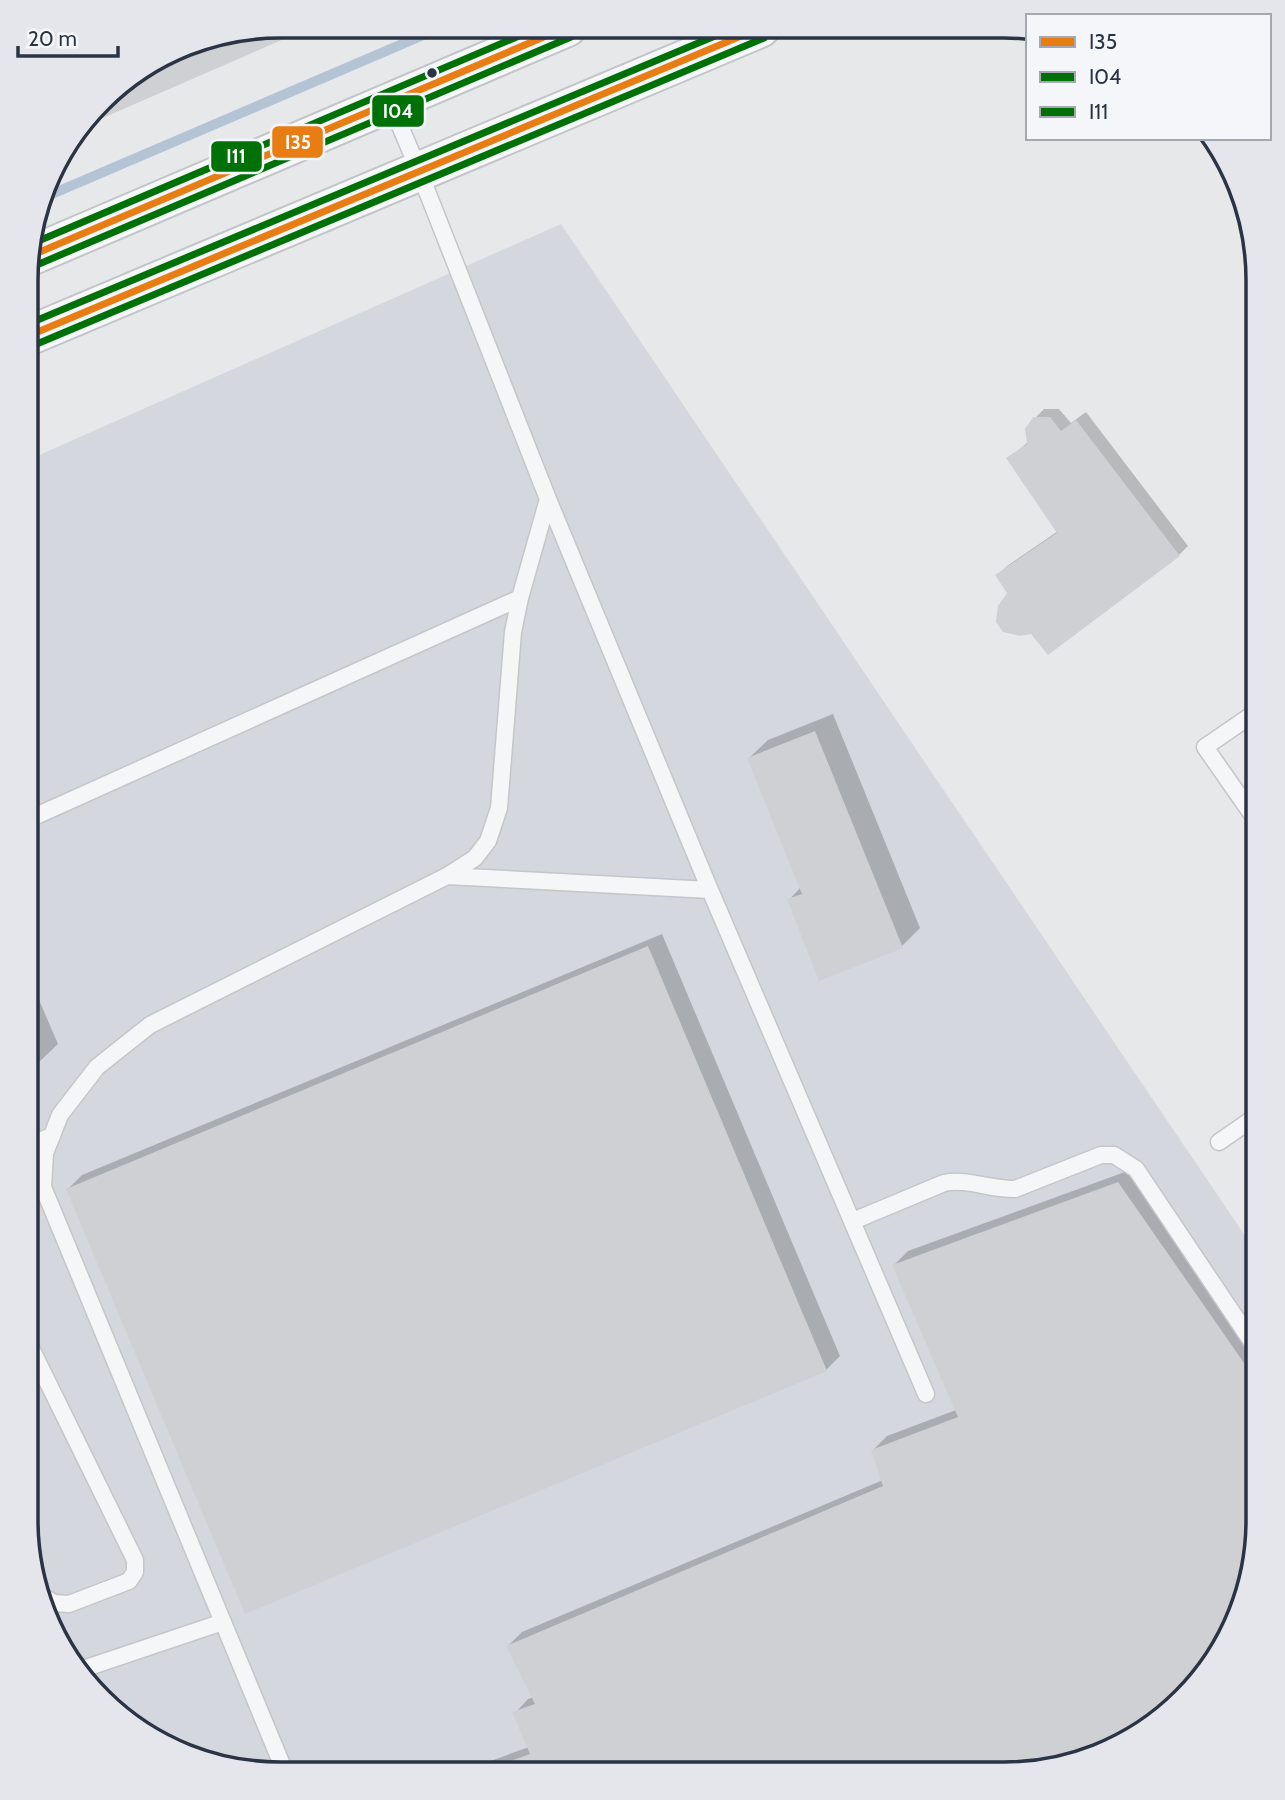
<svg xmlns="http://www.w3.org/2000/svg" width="1285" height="1800" viewBox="0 0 1285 1800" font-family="Cabin,sans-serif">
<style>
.built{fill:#d4d7dd}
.shadow{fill:#0003}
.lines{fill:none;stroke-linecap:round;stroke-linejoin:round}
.stream{stroke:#b4c4d5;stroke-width:10}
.building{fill:#ced0d3}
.lane-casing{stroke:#c4c6c8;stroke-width:19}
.primary-casing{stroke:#c2c5c8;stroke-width:42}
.lane{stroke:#f5f6f7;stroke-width:16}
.primary{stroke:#f8f8f8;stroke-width:38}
.bus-1-casing{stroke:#f4f6f9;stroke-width:12}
.bus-2-casing{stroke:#f4f6f9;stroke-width:12}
.bus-3-casing{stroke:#f4f6f9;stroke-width:12}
.bus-1{stroke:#e77d13;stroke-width:7}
.bus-2{stroke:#007106;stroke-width:7}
.bus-3{stroke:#007106;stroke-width:7}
.bus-dot{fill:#2b3445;stroke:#f4f6f9;stroke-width:2.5}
.rim{fill:none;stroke:#2b3445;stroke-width:3.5}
.line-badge{stroke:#f4f6f9;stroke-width:2.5}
.badge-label{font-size:19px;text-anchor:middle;font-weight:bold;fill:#fff}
</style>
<rect width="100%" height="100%" fill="#e6e8ea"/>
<!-- built -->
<path class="built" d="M561 224 1258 1255V1537L1216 1661 1117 1748 1005 1774 247 1772 126 1722 52 1632 26 1520 28 460Z"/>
<!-- shadow -->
<path class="shadow" d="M1044 409H1059L1071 423 1086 412 1188 546 1179 555 998 575 1007 566 1058 531 1009 458 1028 442 1035 418Z
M833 714 920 928 902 946 789 900 801 887 749 758 768 740Z
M662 934 840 1356 826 1370 68 1189 82 1175Z
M27 972 58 1044 39 1062 27 1067Z
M1133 1169 1258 1349V1537L1216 1661 1129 1737 1121 1740 1122 1743 1117 1748 1005 1774 460 1772 529 1747 515 1713 528 1699 534 1697 508 1646 522 1632 883 1480 873 1450 887 1436 956 1410 894 1265 908 1251Z"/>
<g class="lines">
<!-- stream -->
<path class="stream" d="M45 197 442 27"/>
</g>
<!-- building -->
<path class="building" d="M280 26H314L82 127 113 89 198 40Z
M1033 417H1050L1061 431 1076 420 1180 556 1048 655 1031 634 1020 636 1003 632 996 622 998 606 1007 593 995 575 1057 533 1006 458 1027 444 1025 429Z
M815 731 903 948 819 981 787 899 802 894 747 758Z
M648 946 827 1371 245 1614 66 1189Z
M27 1032 40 1064 27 1069Z
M1118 1182 1258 1383V1537L1216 1661 1124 1741 1105 1748 1106 1750 1005 1774 481 1772 530 1754 512 1712 535 1704 506 1646 883 1486 871 1450 958 1417 892 1265Z"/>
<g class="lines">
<!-- lane casing -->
<g class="lane-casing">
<path id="lane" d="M548 499 710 890 926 1394
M27 820 520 598
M1258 823 1205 747 1259 710
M447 876 710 890
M1219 1142 1258 1115
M27 1146 52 1136
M853 1221 944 1183C968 1178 991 1190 1015 1189L1101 1155H1114L1136 1169 1258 1351
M27 1340 135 1560V1572L129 1581 69 1604 54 1603 44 1597
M83 1669 223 1622
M285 1772 43 1187 45 1153 60 1115 97 1067 150 1025 447 876 475 858 488 841 499 808 513 632 520 598 548 499 419 171 390 102"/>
</g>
<!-- primary casing -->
<g class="primary-casing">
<path id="primary" d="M28 257 567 27
M28 336 760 28"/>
</g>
<!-- lane -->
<use href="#lane" class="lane"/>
<!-- primary -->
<use href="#primary" class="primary"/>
<!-- bus-1 casing -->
<g class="bus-1-casing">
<path id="bus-1" d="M28 257 567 27
M28 336 760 28"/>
</g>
<!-- bus-2 casing -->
<g class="bus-2-casing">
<path id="bus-2" d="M32 267 571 37
M32 346 764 38"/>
</g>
<!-- bus-3 casing -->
<g class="bus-3-casing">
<path id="bus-3" d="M29 245 540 27
M28 324 734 28"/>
</g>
<!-- bus-1 -->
<use href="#bus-1" class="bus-1"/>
<!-- bus-2 -->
<use href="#bus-2" class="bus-2"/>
<!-- bus-3 -->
<use href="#bus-3" class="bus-3"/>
</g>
<!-- markers -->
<circle class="bus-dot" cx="432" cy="73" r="6"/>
<!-- crop -->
<path d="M0 0H1285V1800H0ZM280 38H1004A242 242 0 0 1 1246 280V1520A242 242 0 0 1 1004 1762H280A242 242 0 0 1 38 1520V280A242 242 0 0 1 280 38Z" fill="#e4e6eb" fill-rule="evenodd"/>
<path class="rim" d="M280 38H1004A242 242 0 0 1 1246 280V1520A242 242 0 0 1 1004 1762H280A242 242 0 0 1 38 1520V280A242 242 0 0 1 280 38Z"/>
<g class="line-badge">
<rect x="371" y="94" width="54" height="34" rx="7" fill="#007106"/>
<rect x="271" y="125" width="53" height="34" rx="7" fill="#e77d13"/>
<rect x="210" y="140" width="53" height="33" rx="7" fill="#007106"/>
</g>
<g class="badge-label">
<text x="398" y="118">I04</text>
<text x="298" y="149">I35</text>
<text x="236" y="163">I11</text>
</g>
<!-- legend -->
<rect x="1026" y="14" width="245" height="126" fill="#f4f6f9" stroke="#a4a8b1" stroke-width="2"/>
<rect x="1040" y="37" width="35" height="10" fill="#e77d13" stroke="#a4a8b1" stroke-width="2"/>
<text x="1089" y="49" font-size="21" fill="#2b3445">I35</text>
<rect x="1040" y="72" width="35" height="10" fill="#007106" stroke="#a4a8b1" stroke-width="2"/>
<text x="1089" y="84" font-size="21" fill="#2b3445">I04</text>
<rect x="1040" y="107" width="35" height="10" fill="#007106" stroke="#a4a8b1" stroke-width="2"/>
<text x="1089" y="119" font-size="21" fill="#2b3445">I11</text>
<!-- scale -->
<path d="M18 46v10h100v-10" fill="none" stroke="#2b3445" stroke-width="3.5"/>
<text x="28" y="46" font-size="21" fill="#2b3445" stroke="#f4f6f9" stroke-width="5" paint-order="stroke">20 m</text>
</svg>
